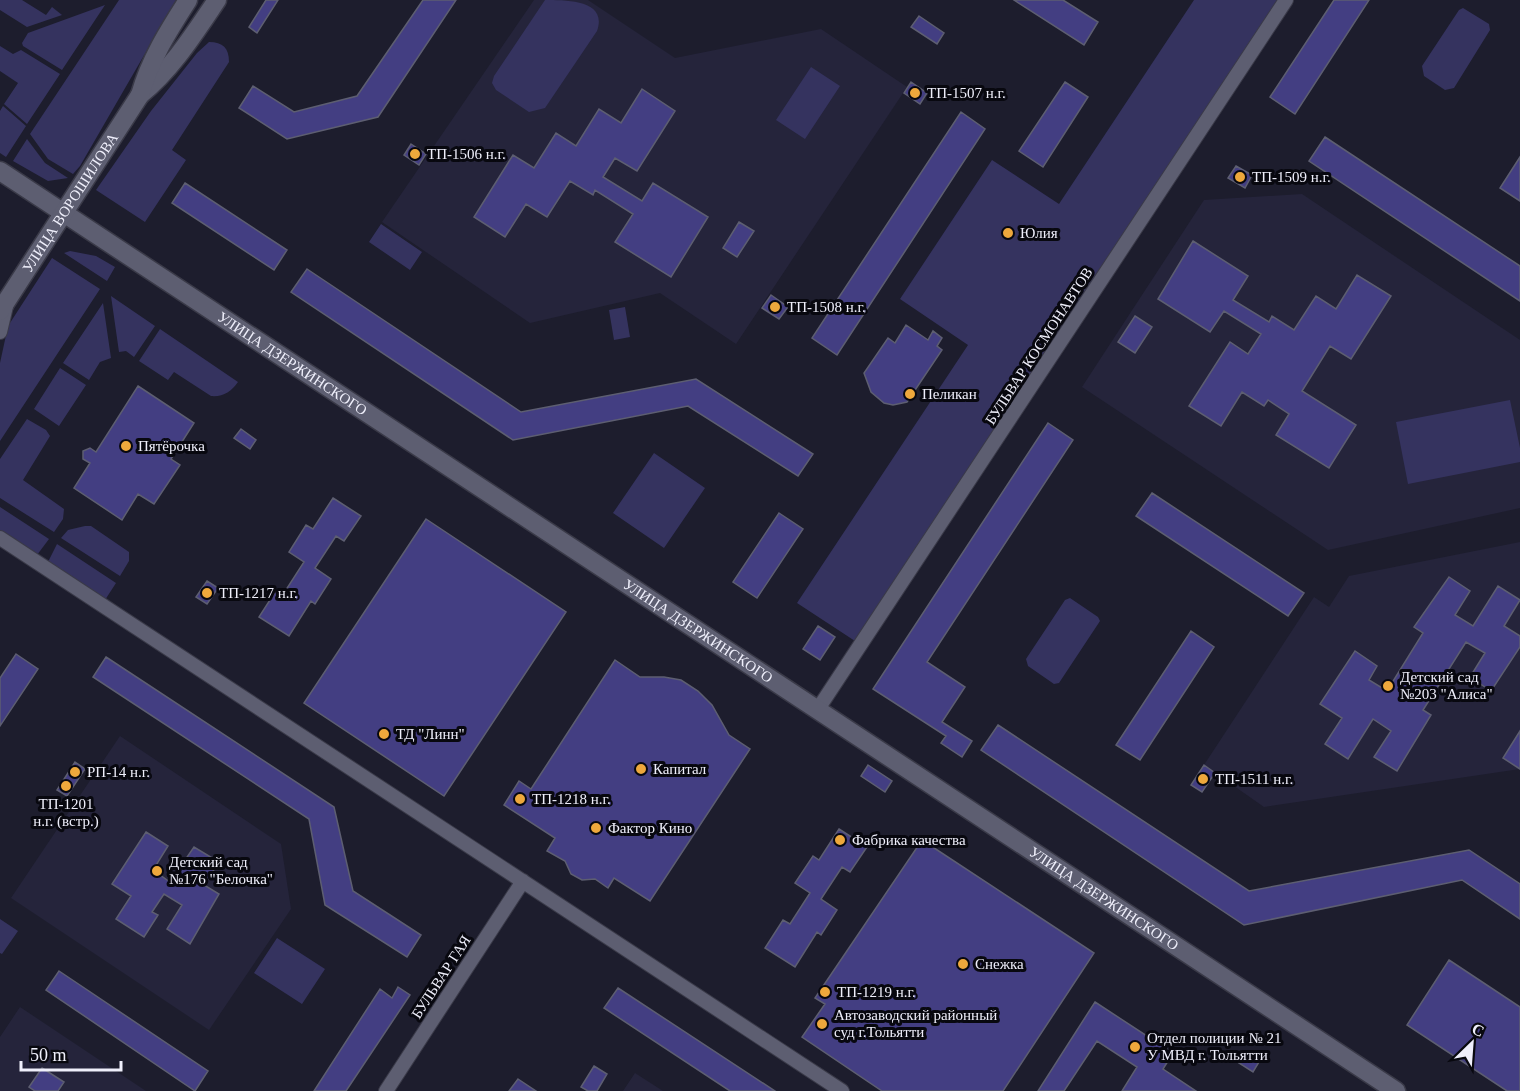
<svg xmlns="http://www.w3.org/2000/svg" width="1520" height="1091" viewBox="0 0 1520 1091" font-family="'Times New Roman',serif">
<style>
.built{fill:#25243b}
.green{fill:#35335f}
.building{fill:#433e82;stroke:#5d5e71;stroke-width:1.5}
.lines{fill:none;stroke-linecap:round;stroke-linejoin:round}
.street-casing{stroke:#3a3a48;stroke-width:16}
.secondary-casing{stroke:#3a3a48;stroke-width:21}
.street{stroke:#5d5e71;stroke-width:14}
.secondary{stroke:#5d5e71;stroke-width:18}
.poi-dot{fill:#eea83c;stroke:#08080f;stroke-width:2}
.labels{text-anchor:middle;stroke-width:6;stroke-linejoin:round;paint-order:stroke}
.poi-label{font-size:15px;fill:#efeffb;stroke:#08080f;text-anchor:start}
.street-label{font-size:15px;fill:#efeffb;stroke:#08080f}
</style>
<rect width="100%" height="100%" fill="#1d1d2d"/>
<!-- built -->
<path class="built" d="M534 0H588L675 58 821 29 907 87 736 344 660 293 530 323 382 222Z
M1302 194 1520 340V508L1328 550 1082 387 1204 200Z
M1520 542V769L1264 807 1204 765 1314 597 1329 607 1349 576Z
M120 736 281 844 291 909 209 1030 11 898Z
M20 1007 146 1091H0V1037Z
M635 1073 663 1091H623Z"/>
<!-- green -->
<path class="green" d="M0 0H22L46 15 52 7 62 15 27 27 0 10Z
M119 0H176L80 166 73 174 48 159 30 134Z
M545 0C567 0 608 0 597 31L545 108 529 112 496 90 492 83 494 76Z
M1194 0H1278L855 641 797 603 968 345 900 299 992 160 1059 204Z
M105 5 62 70 23 46 22 43 28 33Z
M1463 8 1489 24 1490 30 1454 88 1445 90 1424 76 1422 66 1459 10Z
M209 42C223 42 229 48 229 62L172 150 186 160 145 222 96 190 151 111 197 53Z
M0 46 13 54 21 50 60 74 27 124 4 104 18 83 0 71Z
M811 67 840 86 805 139 776 120Z
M3 106 26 126 6 157 0 153V111Z
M27 139 45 163 68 178 48 181 13 161Z
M381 224 422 252 410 270 369 242Z
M70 251 96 256 115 267 107 281 64 253Z
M52 258 100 289 0 441V363L8 326Z
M111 296 155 326 134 357 126 351 119 352Z
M103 303 111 358 100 362 89 380 63 363Z
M625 307 630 337 614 340 609 310Z
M160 329 238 382C231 392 223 397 211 396L174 372 168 380 139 361Z
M60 368 86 385 59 426 34 409Z
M1510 400 1520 448V462L1408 484 1396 422Z
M27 419 46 430 50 436 23 480 64 509 63 519 54 532 0 498V459Z
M654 453 705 488 664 548 613 513Z
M0 507 49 539 37 555 0 534Z
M85 526H91L129 552V561L120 576 61 538 68 530Z
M57 544 116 583 105 600 48 562Z
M1070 598 1098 617 1100 621 1059 683 1054 684 1028 666 1026 659 1065 600Z
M0 919 18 931 2 954 0 953Z
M277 938 325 969 302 1004 254 973Z"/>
<!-- building -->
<path class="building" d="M266 0H278L257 33 249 27Z
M423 0H456L378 117 287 139 239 108 253 86 294 112 357 96Z
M1014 0H1063L1098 22 1084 45Z
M1334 0H1369L1295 114 1270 97Z
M919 16 944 33 937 44 911 27Z
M911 82 927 93 920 104 904 93Z
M1065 82 1088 97 1043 167 1019 151Z
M642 89 675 111 637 171 615 158 603 177 642 201 653 183 708 217 671 277 615 242 633 214 595 190 593 195 570 181 547 217 526 204 505 237 474 217 513 155 534 168 556 133 576 146 599 109 621 123Z
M961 112 985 129 837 355 812 338Z
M1325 137 1520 266V301L1309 161Z
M411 144 426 154 419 165 404 155Z
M1520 157V201L1500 188Z
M1236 166 1252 175 1245 188 1228 178Z
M185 183 287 250 274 270 172 203Z
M739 222 754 231 737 257 723 248Z
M1193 241 1248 276 1233 300 1269 322 1272 316 1294 330 1316 296 1336 309 1357 275 1391 296 1351 359 1330 346 1302 391 1356 425 1329 468 1276 435 1289 414 1268 400 1264 406 1242 392 1221 426 1189 406 1230 342 1248 354 1261 334 1224 311 1210 332 1158 299Z
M307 269 521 412 696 379 813 454 798 476 688 406 513 440 291 292Z
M771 295 788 307 779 319 762 308Z
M1135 316 1152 327 1135 353 1118 342Z
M906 325 928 340 933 331 942 338 937 346 942 350 907 402 893 405 884 403 871 392 864 373 888 338 895 343Z
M138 386 194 423 171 459 180 465 154 504 138 494 122 520 74 488 90 463 83 459V451L90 448 96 452Z
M1048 423 1073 440 927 662 965 687 942 722 972 741 962 757 941 743 946 736 873 689Z
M241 429 256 440 250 449 234 438Z
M1152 493 1304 593 1288 616 1136 516Z
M333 498 361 516 344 541 336 536 315 568 331 579 315 604 311 601 289 636 259 617 277 589 284 593 304 562 289 552 306 525 313 529Z
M779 513 803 529 757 598 733 582Z
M426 519 566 612 444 796 304 703Z
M1449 577 1470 591 1455 615 1473 626 1498 586 1520 600 1504 626 1520 636V647L1491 691 1470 677 1485 653 1466 642 1423 710 1431 715 1397 771 1374 757 1391 731 1373 719 1348 759 1325 744 1342 718 1320 704 1355 651 1377 666 1369 680 1387 691 1423 633 1414 627Z
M207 581 218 588 207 604 196 597Z
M818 626 835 637 820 660 803 649Z
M1191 631 1214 647 1140 760 1116 745Z
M16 654 38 669 0 726V678Z
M106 657 334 807 353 891 421 935 407 957 325 905 309 819 93 677Z
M615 660 640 677H664L681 680 698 691 712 705 729 735 750 749 650 901 614 878 608 888 595 879 582 880 571 874 565 861 547 851 555 838 504 805 519 781 531 789Z
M998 725 1249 891 1469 850 1520 884V919L1462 880 1244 925 981 750Z
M1520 731V769L1503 758Z
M75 762 85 769 67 796 57 790Z
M868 765 892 781 885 792 861 776Z
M1204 765 1215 773 1202 792 1191 785Z
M839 829 867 847 850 872 842 867 821 899 837 910 821 935 817 932 795 967 765 948 783 920 790 924 810 893 795 883 813 856 819 860Z
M146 832 168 846 153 870 170 882 194 847 219 862 204 885 219 894 190 944 167 929 182 905 164 894 152 912 158 915 144 937 116 919 131 896 112 884Z
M922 840 1094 953 1003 1091H882L802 1037 825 1004 815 998Z
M1449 960 1520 1007V1091H1507L1407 1025Z
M59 971 208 1071 195 1091 46 990Z
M398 987 410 995 346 1091H314L380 989 392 998Z
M618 988 775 1091H730L604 1008Z
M1095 1002 1173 1053 1163 1069 1196 1091H1122L1137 1067 1097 1041 1064 1091H1038Z
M1245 1053 1259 1062 1253 1072 1239 1063Z
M594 1066 607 1074 597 1091H588L581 1087Z
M42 1068 64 1082 58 1091H35L29 1087Z
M518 1079 536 1091H509Z"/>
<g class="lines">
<!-- street casing -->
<g class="street-casing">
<path id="street" d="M0 332 7 302
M0 538 842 1091
M818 709 1286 0
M386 1091 523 881"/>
</g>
<!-- secondary casing -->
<g class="secondary-casing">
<g id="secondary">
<path d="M140 95C172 69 194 34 217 0"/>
<path id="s1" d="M0 171 1396 1091"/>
<path id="s2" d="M0 311 140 95C150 60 168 31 188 0"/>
</g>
</g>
<!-- street -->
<use href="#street" class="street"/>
<!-- secondary -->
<use href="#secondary" class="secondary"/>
</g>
<!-- markers -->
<g class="poi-dot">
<circle cx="915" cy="93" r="6"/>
<circle cx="415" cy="154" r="6"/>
<circle cx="1240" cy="177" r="6"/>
<circle cx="1008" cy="233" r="6"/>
<circle cx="775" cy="307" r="6"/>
<circle cx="910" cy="394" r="6"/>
<circle cx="126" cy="446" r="6"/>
<circle cx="207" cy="593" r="6"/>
<circle cx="1388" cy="686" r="6"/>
<circle cx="384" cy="734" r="6"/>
<circle cx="641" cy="769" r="6"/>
<circle cx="75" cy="772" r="6"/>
<circle cx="1203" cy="779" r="6"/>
<circle cx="66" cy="786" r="6"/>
<circle cx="520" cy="799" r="6"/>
<circle cx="596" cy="828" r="6"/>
<circle cx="840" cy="840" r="6"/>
<circle cx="157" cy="871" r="6"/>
<circle cx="963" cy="964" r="6"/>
<circle cx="825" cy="992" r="6"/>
<circle cx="822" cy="1024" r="6"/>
<circle cx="1135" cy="1047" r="6"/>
</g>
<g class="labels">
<!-- poi labels -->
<g class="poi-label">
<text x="927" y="98">ТП-1507 н.г.</text>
<text x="427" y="159">ТП-1506 н.г.</text>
<text x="1252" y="182">ТП-1509 н.г.</text>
<text x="1020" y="238">Юлия</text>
<text x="787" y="312">ТП-1508 н.г.</text>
<text x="922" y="399">Пеликан</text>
<text x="138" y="451">Пятёрочка</text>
<text x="219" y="598">ТП-1217 н.г.</text>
<text x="1400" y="682">Детский сад<tspan x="1400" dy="17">№203 "Алиса"</tspan></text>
<text x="396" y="739">ТД "Линн"</text>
<text x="653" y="774">Капитал</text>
<text x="87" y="777">РП-14 н.г.</text>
<text x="1215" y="784">ТП-1511 н.г.</text>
<text x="532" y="804">ТП-1218 н.г.</text>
<text x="66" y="809" text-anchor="middle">ТП-1201<tspan x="66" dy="17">н.г. (встр.)</tspan></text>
<text x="608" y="833">Фактор Кино</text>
<text x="852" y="845">Фабрика качества</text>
<text x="169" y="867">Детский сад<tspan x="169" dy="17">№176 "Белочка"</tspan></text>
<text x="975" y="969">Снежка</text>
<text x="837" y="997">ТП-1219 н.г.</text>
<text x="834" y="1020">Автозаводский районный<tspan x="834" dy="17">суд г.Тольятти</tspan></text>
<text x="1147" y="1043">Отдел полиции № 21<tspan x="1147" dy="17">У МВД г. Тольятти</tspan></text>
</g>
<!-- street labels -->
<g class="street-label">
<text dy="5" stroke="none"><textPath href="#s2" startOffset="129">УЛИЦА ВОРОШИЛОВА</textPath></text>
<text transform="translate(1039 346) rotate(-57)" y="5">БУЛЬВАР КОСМОНАВТОВ</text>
<text dy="5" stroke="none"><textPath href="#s1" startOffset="350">УЛИЦА ДЗЕРЖИНСКОГО</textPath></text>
<text dy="5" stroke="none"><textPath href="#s1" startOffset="836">УЛИЦА ДЗЕРЖИНСКОГО</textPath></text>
<text dy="5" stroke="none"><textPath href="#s1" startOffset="1322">УЛИЦА ДЗЕРЖИНСКОГО</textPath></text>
<text transform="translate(441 977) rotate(-57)" y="5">БУЛЬВАР ГАЯ</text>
</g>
</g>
<!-- north arrow -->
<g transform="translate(1472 1043) rotate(25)" stroke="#08080f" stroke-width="4.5" paint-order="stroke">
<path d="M0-4.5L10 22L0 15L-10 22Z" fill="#efeffb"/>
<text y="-9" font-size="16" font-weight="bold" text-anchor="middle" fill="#efeffb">С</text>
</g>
<!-- scale -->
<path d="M21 1061v9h100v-9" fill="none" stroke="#efeffb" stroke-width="3"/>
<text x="30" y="1061" font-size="18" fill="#efeffb" stroke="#08080f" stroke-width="4.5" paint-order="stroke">50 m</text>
</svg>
